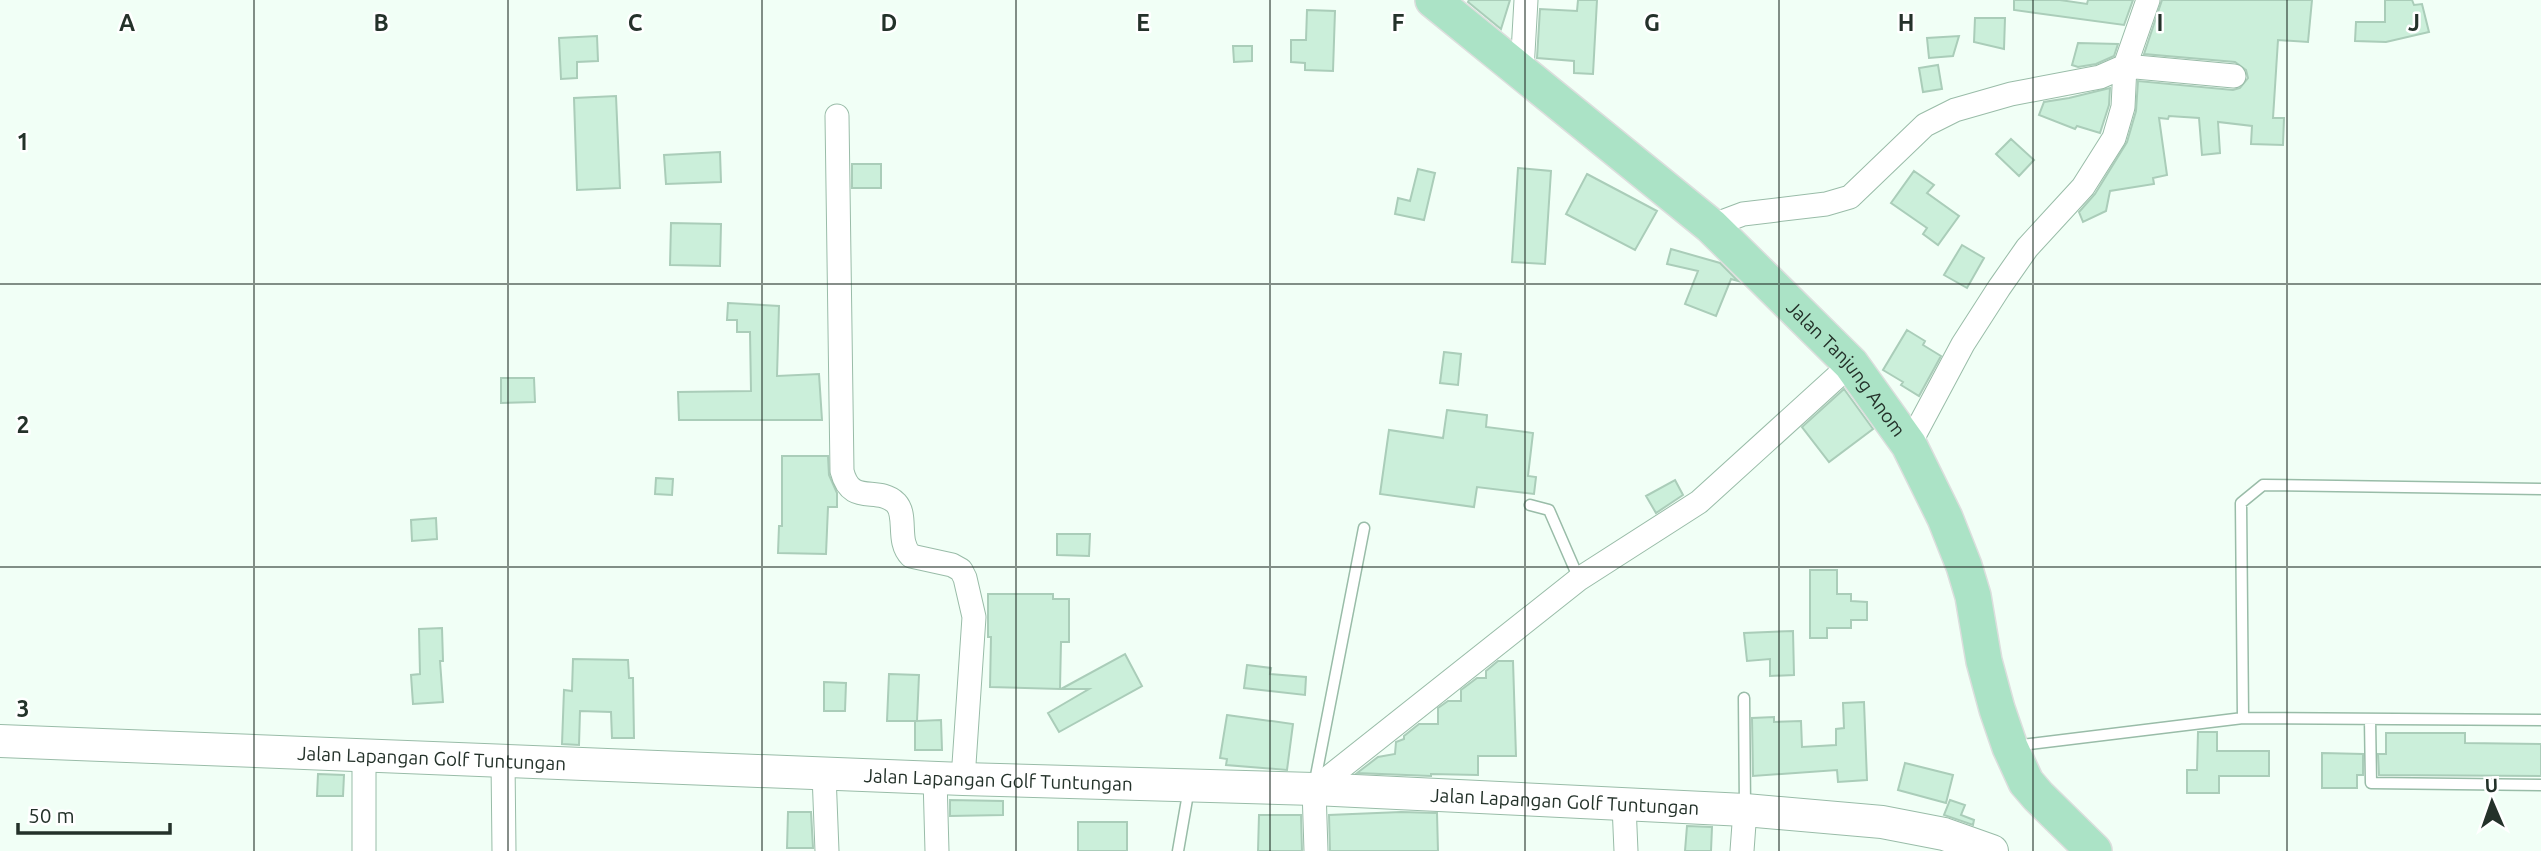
<svg xmlns="http://www.w3.org/2000/svg" width="2541" height="851" viewBox="0 0 2541 851" font-family="Ubuntu,sans-serif">
<style>
.building{fill:#cbefda;stroke:#aacdb9;stroke-width:2}
.lines{fill:none;stroke-linecap:round;stroke-linejoin:round}
.lane-casing{stroke:#99bca8;stroke-width:13}
.street-casing{stroke:#99bca8;stroke-width:25}
.secondary-casing{stroke:#99bca8;stroke-width:34}
.primary-casing{stroke:#dcdedd;stroke-width:38}
.lane{stroke:#fff;stroke-width:10}
.street{stroke:#fff;stroke-width:23}
.secondary{stroke:#fff;stroke-width:32}
.primary{stroke:#abe3c6;stroke-width:35}
.grid{fill:none;stroke:#24322a;stroke-width:2;stroke-opacity:0.55}
.labels{text-anchor:middle;stroke-width:5;stroke-linejoin:round;paint-order:stroke}
.street-label{font-size:19px;fill:#24322a;stroke:#fff}
.grid-label{font-size:23px;text-anchor:middle;font-weight:bold;fill:#24322a;stroke:#fff;stroke-width:5;stroke-linejoin:round;paint-order:stroke}
</style>
<rect width="100%" height="100%" fill="#f1fff6"/>
<!-- building -->
<path class="building" d="M1469 0H1510L1501 29 1468 2Z
M1578 0H1597L1593 74 1574 73V61L1537 58 1540 9 1577 11Z
M2014 0H2060L2087 4 2088 0H2133L2124 25 2014 10Z
M2162 0H2312L2308 42 2278 40 2273 118H2284L2283 145 2251 144 2252 126 2218 122 2220 153 2202 155 2199 118 2169 116 2168 119 2159 118 2167 175 2153 178 2154 184 2110 191 2106 211 2083 222 2079 212 2095 194 2127 142 2136 111 2138 81 2233 90 2240 88 2248 78 2246 70 2235 62 2144 54Z
M2385 0H2412L2414 5 2422 4 2429 32 2386 42 2355 41 2356 22H2385Z
M1307 10 1335 11 1333 71 1305 70V63L1291 62V40H1306Z
M1975 18H2005L2004 49 1974 42Z
M597 36 598 61 577 62V78L561 79 559 38Z
M1959 36 1953 56 1929 58 1927 38Z
M2078 43 2118 44 2114 56 2096 64 2078 67 2072 65Z
M1233 46H1252V61L1234 62Z
M1938 65 1942 89 1923 92 1919 68Z
M2110 88 2109 105 2100 133 2077 126 2075 129 2039 115 2044 102 2069 98Z
M616 96 620 188 577 190 574 98Z
M2011 139 2034 160 2019 176 1996 154Z
M720 152 721 182 666 184 664 155Z
M852 164H881V188H852Z
M1518 168 1551 171 1545 264 1512 262Z
M1418 169 1435 173 1424 220 1395 214 1398 198 1410 201Z
M1914 171 1934 185 1927 193 1959 216 1938 245 1923 234 1927 228 1891 203Z
M1587 174 1657 211 1635 250 1566 214Z
M671 223 721 224 720 266 670 265Z
M1962 245 1984 258 1967 288 1944 275Z
M1671 249 1720 263 1738 281 1731 279 1716 316 1685 304 1698 271 1667 264Z
M728 303 779 306 777 376 819 374 822 420H679L678 392 751 391 750 332H737V320H727Z
M1907 330 1925 341 1923 345 1941 356 1919 396 1901 385 1903 382 1883 370Z
M1444 352 1461 354 1458 385 1440 383Z
M501 378H534L535 402 501 403Z
M1844 389 1873 429 1829 462 1802 427Z
M1447 410 1487 415 1486 427 1533 433 1528 476 1536 477 1534 494 1477 487 1474 507 1380 494 1389 430 1443 438Z
M782 456H828L829 475 837 493V507H828L826 554 778 553 779 526H782Z
M656 478 673 479 672 495 655 494Z
M1675 480 1683 495 1656 513 1646 496Z
M436 518 437 539 412 541 411 520Z
M1057 534H1090L1089 556 1057 555Z
M1810 570H1837V594H1851V601L1867 602V620H1851V628H1827V638H1810Z
M988 594H1053V599H1069V642H1061L1060 689 990 687 991 637H988Z
M442 628 443 661H440L443 702 413 704 411 675 420 674 419 629Z
M1793 631 1794 675 1770 676V659L1747 661 1744 633Z
M1125 654 1142 686 1059 732 1048 713 1089 689H1061Z
M573 659 628 660 629 678H633L634 738H612L611 712 580 711 579 745 562 744 564 690 572 691Z
M1498 661H1513L1516 756H1478V775L1431 774V776L1357 773 1378 757 1395 754 1396 742 1404 739V736L1419 724H1438V708L1448 701H1461V690L1477 678H1486V671Z
M1247 665 1271 668 1270 674 1306 677 1305 695 1244 688Z
M889 674 919 675 917 721 941 720 942 750H915V721H887Z
M824 682 846 683 845 711H824Z
M1864 702 1867 780 1838 782 1837 770 1753 776 1752 718 1774 717V722L1801 721 1802 747 1836 745V729L1844 728 1843 703Z
M1227 715 1293 724 1287 770 1226 765 1227 759 1220 758Z
M2198 732H2217V751H2269V776H2219V793H2187V770H2197Z
M2386 733H2465V743L2541 744V776L2379 775 2378 754H2386Z
M2322 753 2363 754V775H2357V788H2322Z
M1905 763 1953 775 1946 803 1898 790Z
M318 774 344 775 343 796H317Z
M950 800 1003 801V815L950 816Z
M1950 800 1965 805 1961 815 1974 820 1973 825 1944 815Z
M788 812H811L813 848H787Z
M1401 812 1437 813 1438 851H1330L1329 815Z
M1259 815H1301L1302 851H1258Z
M1078 822H1127V851H1078Z
M1687 826 1712 827 1711 851H1685Z"/>
<g class="lines">
<!-- lane casing -->
<g class="lane-casing">
<path id="lane" d="M1530 505 1549 510 1579 579
M1744 698 1745 807
M2243 718 2241 503 2263 485 2541 489
M2370 719 2371 783 2541 785
M2013 746 2243 718 2541 720
M1314 786 1364 528
M1178 851 1189 788"/>
</g>
<!-- street casing -->
<g class="street-casing">
<path id="street" d="M1522 70 1526 0
M837 116 842 471C851 507 877 485 896 503 908 516 896 541 911 556L952 565 961 570 965 578 974 617 963 779
M1711 226 1743 214 1826 204 1850 197 1925 125 1955 110 2011 94 2100 77 2125 66 2234 76
M1909 445 1963 344 1999 288 2027 248 2083 187 2114 138 2123 107 2125 66 2148 0
M364 755V851
M503 761 504 851
M824 774 827 851
M935 778 937 851
M1624 805 1626 851
M1316 851 1314 789 1579 579 1699 502 1851 364
M1742 851 1745 810"/>
</g>
<!-- secondary casing -->
<g class="secondary-casing">
<g id="secondary">
<path id="s1" d="M0 741 963 779 1314 789 1745 810 1882 822 1944 834 1992 851"/>
</g>
</g>
<!-- primary casing -->
<g class="primary-casing">
<g id="primary">
<path id="s2" d="M1433 0 1711 226 1851 364 1909 445 1945 518 1964 566 1973 596 1984 661 1997 709 2010 747 2026 782 2038 796 2094 851"/>
</g>
</g>
<!-- lane -->
<use href="#lane" class="lane"/>
<!-- street -->
<use href="#street" class="street"/>
<!-- secondary -->
<use href="#secondary" class="secondary"/>
<!-- primary -->
<use href="#primary" class="primary"/>
</g>
<!-- grid -->
<path class="grid" d="M254 0V851M508 0V851M762 0V851M1016 0V851M1270 0V851M1525 0V851M1779 0V851M2033 0V851M2287 0V851M0 284H2541M0 567H2541"/>
<g class="labels">
<!-- street labels -->
<g class="street-label">
<text dy="7" stroke="none"><textPath href="#s2" startOffset="555">Jalan Tanjung Anom</textPath></text>
<text dy="7" stroke="none"><textPath href="#s1" startOffset="432">Jalan Lapangan Golf Tuntungan</textPath></text>
<text dy="7" stroke="none"><textPath href="#s1" startOffset="999">Jalan Lapangan Golf Tuntungan</textPath></text>
<text dy="7" stroke="none"><textPath href="#s1" startOffset="1566">Jalan Lapangan Golf Tuntungan</textPath></text>
</g>
</g>
<g class="grid-label">
<text x="127" y="31">A</text>
<text x="381" y="31">B</text>
<text x="635" y="31">C</text>
<text x="889" y="31">D</text>
<text x="1143" y="31">E</text>
<text x="1398" y="31">F</text>
<text x="1652" y="31">G</text>
<text x="1906" y="31">H</text>
<text x="2160" y="31">I</text>
<text x="2414" y="31">J</text>
<text x="23" y="150">1</text>
<text x="23" y="433">2</text>
<text x="23" y="717">3</text>
</g>
<!-- north arrow -->
<g transform="translate(2492 802) rotate(358)" stroke="#ffffff" stroke-width="5" paint-order="stroke">
<path d="M0-5L12 26L0 18L-12 26Z" fill="#24322a"/>
<text y="-10" font-size="19" font-weight="bold" text-anchor="middle" fill="#24322a">U</text>
</g>
<!-- scale -->
<path d="M18 823v10h152v-10" fill="none" stroke="#24322a" stroke-width="3.5"/>
<text x="28" y="823" font-size="21" fill="#24322a" stroke="#ffffff" stroke-width="5" paint-order="stroke">50 m</text>
</svg>
